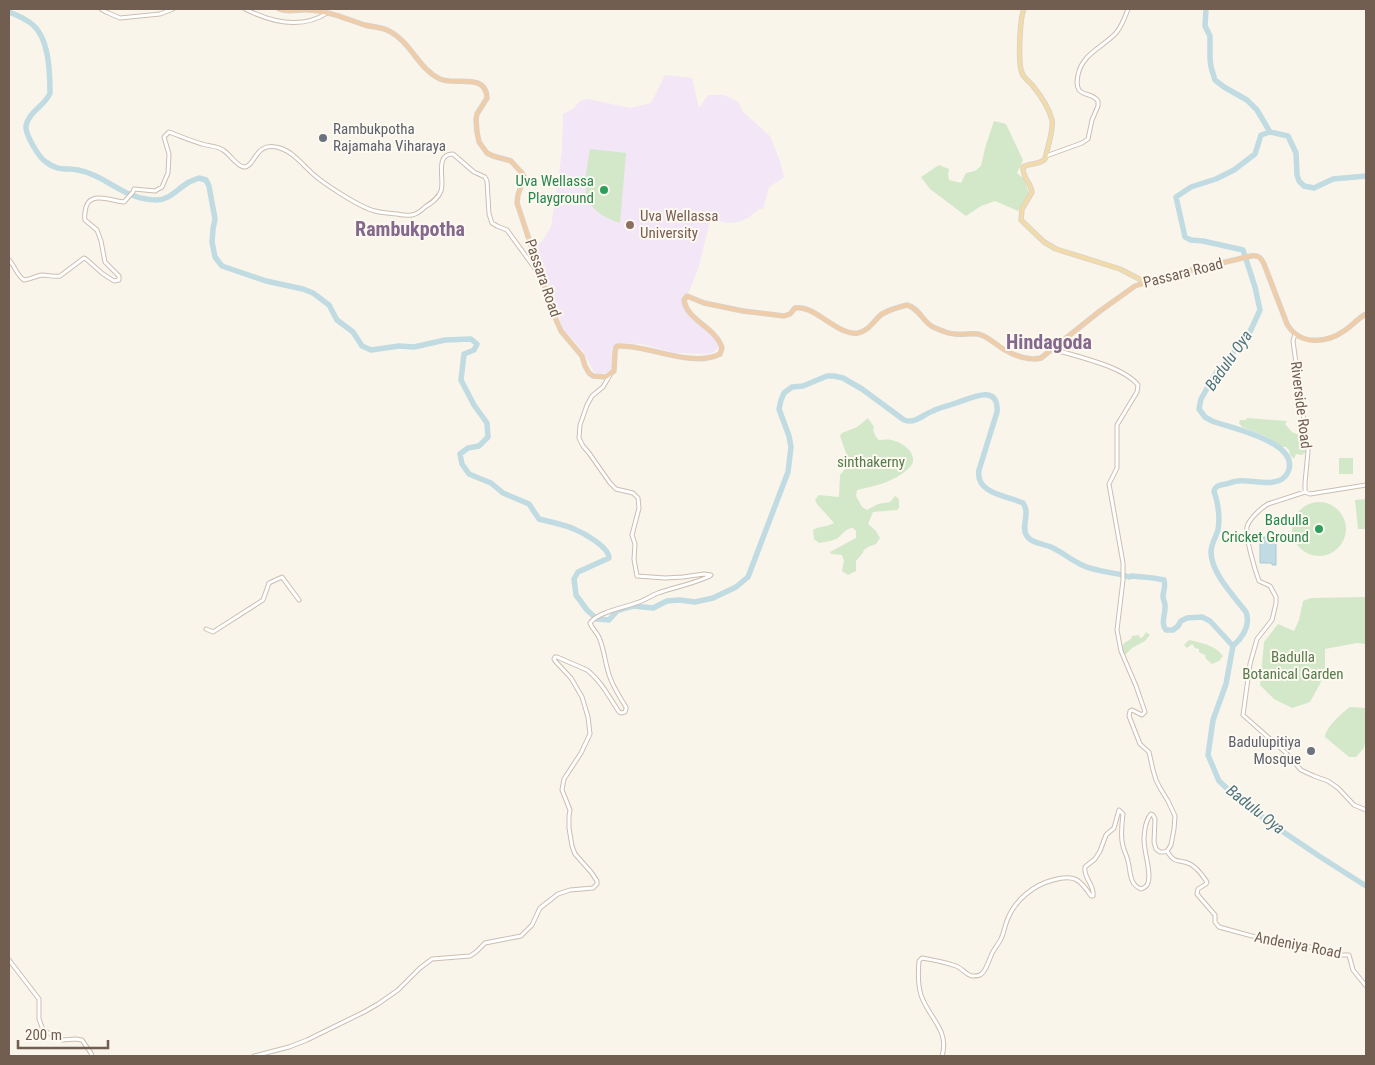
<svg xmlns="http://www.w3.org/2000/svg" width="1375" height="1065" viewBox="0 0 1375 1065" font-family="'Roboto Condensed',sans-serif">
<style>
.education{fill:#f2e6f7}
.green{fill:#d3e7c9}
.water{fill:#c0dbe2;stroke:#a7c9d2}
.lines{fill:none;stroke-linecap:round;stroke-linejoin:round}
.river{stroke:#c0dbe2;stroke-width:5.5}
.tertiary-casing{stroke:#cbbeb1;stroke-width:5}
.primary-casing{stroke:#d8d2ce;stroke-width:5.5}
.trunk-casing{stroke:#d8d2ce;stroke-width:5.5}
.tertiary{stroke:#fff;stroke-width:3}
.primary{stroke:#f1dbaa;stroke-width:4}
.trunk{stroke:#efcda9;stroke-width:4}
.worship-dot{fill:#6b7280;stroke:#fdf9f0;stroke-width:2}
.leisure-dot{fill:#2e9e5b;stroke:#fdf9f0;stroke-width:2}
.education-dot{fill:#8d6e63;stroke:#fdf9f0;stroke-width:2}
.labels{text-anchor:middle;stroke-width:4;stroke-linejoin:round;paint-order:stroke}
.worship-label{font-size:15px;fill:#5b616d;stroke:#fdf9f0;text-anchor:start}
.leisure-label{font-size:15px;fill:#27864d;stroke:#fdf9f0;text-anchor:end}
.education-label{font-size:15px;fill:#785e54;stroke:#fdf9f0;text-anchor:start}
.street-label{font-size:15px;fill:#725e50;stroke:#fdf9f0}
.park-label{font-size:15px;fill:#577c4c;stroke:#fdf9f0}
.water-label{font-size:16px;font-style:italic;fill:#4c7582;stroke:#fdf9f0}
.district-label{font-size:20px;font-weight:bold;fill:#84688d;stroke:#fdf9f0}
</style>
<rect width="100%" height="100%" fill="#faf5ea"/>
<!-- education -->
<path class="education" d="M665 75 692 78 699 108 708 95H724L738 102 743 112 770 136 780 161 784 177 769 187 763 209H759L748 218 738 222 727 223 715 220 711 217 699 266 689 292 685 294 681 299 685 311 691 318 715 338 718 344V348L714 352 708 354 675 353 641 344 619 343 614 345 612 349 611 369 607 372 601 374 594 372 583 351 563 329 535 247 543 240 551 227 562 152 563 114 573 109 580 101 588 99 630 108 651 103Z"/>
<!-- green -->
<path class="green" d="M994 121 1006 124 1023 160 1017 173 1024 179 1029 193 1018 211 995 201 981 206 966 216 930 189 921 177 939 165 949 169 948 174 949 180 961 183 966 173 975 171 981 166 985 148Z
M590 149 626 153 620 223C577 209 584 186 590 149Z
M868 418 874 427 873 430 876 437 879 440C883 440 887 439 891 440 904 442 922 457 908 469 894 482 875 486 857 490L856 496 862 507 867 510 878 504 890 502 895 496 899 499V508L897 510 873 512 868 524 876 531 880 538 876 544 868 547 864 550 862 554 856 561V571L848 575 842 571 844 561 842 555 831 554 830 552 856 538V531L853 528C845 528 843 535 836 539 831 541 825 542 819 543L814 539 813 530C820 526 827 527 834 523L817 504 815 500 819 495 839 497 840 475 845 469 847 456 840 436 842 433 857 427Z
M1247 418 1287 421 1285 424 1292 432 1303 437 1306 452 1302 455 1296 454 1294 459 1290 455 1289 450 1286 447H1278V444L1265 436 1242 427 1239 423 1240 420H1246Z
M1339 458H1353V474H1339Z
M1366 499V529H1358L1355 500Z
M1292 529a27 27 0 1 1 54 0a27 27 0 1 1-54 0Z
M1366 597V644L1357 643 1325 649V667L1321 682 1310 702 1292 708 1274 699 1260 685 1264 642 1278 624 1294 631 1299 620 1303 601 1311 598Z
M1146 632 1150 635 1145 641 1132 648 1125 655 1121 649 1124 643 1131 639 1132 636 1139 635 1140 638 1143 637Z
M1189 640C1202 643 1215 645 1223 656L1219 661 1212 664 1206 659 1205 655 1199 652V649L1195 648 1192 644 1187 648 1184 645Z
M1350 707 1366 708 1365 743 1364 748 1356 757H1349L1325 737C1326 727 1342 713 1350 707Z"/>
<!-- water -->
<path class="water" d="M1260 537H1276V565H1272V563H1260Z"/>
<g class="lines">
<!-- river -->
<path class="river" d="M1206 9 1205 26 1210 36V59L1211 67 1215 80 1224 87 1247 100 1257 110 1270 132
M9 12C17 15 26 19 33 25 49 39 50 72 50 93 46 105 28 112 26 126 25 134 39 158 46 162 57 171 66 168 78 170 106 175 124 200 156 200 170 200 177 189 189 182 192 181 196 179 199 178L206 180 209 186 215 219 213 229 212 242 215 257 222 266 266 281 303 289 313 293 329 305 337 320 353 332 362 346 371 350 399 346 414 347 445 340 471 339 477 344 474 350 464 354 461 380 474 405 487 423 488 437 479 446 468 448 460 454 462 464 469 474 491 483 503 493 529 504 539 519C550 522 563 524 574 529 584 533 609 547 609 558L578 572 574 579 576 595 587 610 597 619 609 620 617 611 626 608 633 606 653 608 667 601 679 600 695 602 713 598 736 587 748 577 788 472 791 447 789 436 779 409 781 400 784 393 792 387 803 386 827 376H834L843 378 862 389 904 420C907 421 911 422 915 420 921 418 927 413 933 411 940 407 948 406 956 403 971 398 999 383 997 412L979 470C975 494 1008 496 1023 503 1031 514 1020 527 1027 536 1031 543 1044 544 1051 547 1062 552 1071 560 1082 565 1094 571 1110 572 1123 575L1129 577 1131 576C1142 577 1154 577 1164 580 1166 588 1163 590 1163 597 1163 599 1165 602 1165 605 1166 614 1160 623 1166 630H1173L1178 626 1181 621 1187 618 1202 617 1210 621 1233 646
M1366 176 1333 179 1314 188 1304 186 1299 181 1297 175 1296 153 1288 136 1270 132 1261 135 1255 154 1234 170 1216 179 1191 187 1176 197 1185 237 1191 240 1203 241 1243 250 1255 287 1260 310 1248 336 1222 365 1214 376 1201 399 1199 409 1205 417 1212 421C1230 428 1301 442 1288 472 1280 490 1252 479 1238 481 1234 481 1230 483 1226 484 1220 485 1216 485 1214 491 1218 503 1220 518 1218 530 1216 537 1211 544 1211 552 1211 573 1234 596 1246 612 1251 626 1243 637 1233 646L1226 684 1213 720 1208 755 1219 781 1232 793 1267 821 1319 856 1366 886"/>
<!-- tertiary casing -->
<g class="tertiary-casing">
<path id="tertiary" d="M101 9 106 12 120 18 160 14 173 9
M245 9C271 22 301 30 327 13
M1046 156 1082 143 1088 139 1092 120 1098 106V101C1092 93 1084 96 1079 90 1076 85 1077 80 1078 75 1082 54 1103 47 1116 33 1122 26 1125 17 1128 9
M9 260C15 266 17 276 24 280 31 279 36 276 42 275 48 275 54 277 60 276L84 258 86 259 103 274 114 281 119 280V276L105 262 101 241 97 230 85 220C84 215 85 212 86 207 91 191 112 201 124 202L133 192 134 189 155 191 162 187 168 173 169 154 164 137 169 132C180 136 191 141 202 144 208 146 218 146 223 150 230 154 236 166 244 167 256 167 254 140 280 148 293 152 303 165 313 174 324 184 361 208 375 211 382 213 390 213 397 214 402 215 407 216 412 215 417 214 421 211 425 207 431 203 438 199 441 191 445 180 434 154 453 154L474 172 485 177 487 181 489 214 492 223 497 226 507 230 539 274
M1295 334 1293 341 1308 451 1305 483V492
M1366 485 1310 494 1305 492 1268 504C1261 508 1249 519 1247 527 1245 537 1255 570 1259 581L1270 586 1276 597V603L1272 620 1257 639 1250 664 1243 715 1286 753 1301 770 1314 776 1328 781 1338 788 1354 805 1366 810
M206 629 213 632 263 600 269 583 282 577 299 600
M1167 851C1176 866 1179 858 1190 864 1198 868 1202 875 1207 882L1206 884 1198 889 1197 894 1215 915V922L1219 927 1292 947 1303 946 1317 948 1337 955H1349L1353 970 1366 986
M9 960 39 999V1019L43 1030 62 1040 76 1039 82 1040 91 1053 92 1056
M254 1056 289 1047 307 1040 364 1012 378 1004 398 990 420 968 432 959 470 956 476 952 485 943 521 936 532 925 540 908 558 894 570 890 593 888 597 884V881L591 872 575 854 572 846 569 828V816L570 810 562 790 564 779 581 753 590 734 588 717 582 697 571 678 556 662 554 659 555 657H557L587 670C601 681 610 698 619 712L621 713 625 712 626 709V707C619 696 611 684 608 671 605 661 604 650 600 640 598 633 592 629 590 623 598 612 623 608 636 603 644 601 650 596 658 593 675 587 693 584 710 576L711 575 704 574 683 577 665 578 637 576 634 559 635 544 632 535 639 508 638 498 633 493 616 489 610 483 589 453 583 446 579 438 580 425 587 405 592 396 603 387 610 375
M942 1056C950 1030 928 1017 921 995 918 985 918 972 919 961L922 958C934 960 945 962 956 966 962 968 966 975 972 976 974 976 978 976 980 975 986 972 988 962 991 956 993 950 998 945 1001 939 1004 932 1005 925 1008 918 1016 899 1034 885 1053 880 1074 874 1080 879 1091 896H1093C1095 885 1083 878 1085 867L1095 859 1100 851 1106 835 1114 828 1119 810 1123 814C1122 824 1120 836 1123 846 1124 851 1127 856 1128 861 1131 873 1129 884 1141 889 1144 888 1145 888 1147 885 1152 877 1146 858 1145 849 1143 840 1144 822 1151 814L1153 815 1155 819 1154 842 1156 849 1160 852H1164L1167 851 1171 845 1174 829 1175 816 1168 801 1160 788 1156 780 1153 770 1149 752 1140 744 1129 716 1130 711 1132 710 1142 715 1145 712 1136 686 1121 651 1117 630 1123 580V563L1109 484 1117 468V425L1137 392 1138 385C1123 366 1075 356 1052 349"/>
</g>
<!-- primary casing -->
<g class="primary-casing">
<path id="primary" d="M1024 9C1020 18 1017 66 1023 75 1025 79 1030 82 1033 86 1041 96 1049 108 1052 120 1054 129 1047 149 1045 159 1039 165 1030 163 1023 167 1022 177 1031 183 1032 192L1022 209 1021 220 1044 242 1056 249 1120 269 1145 282"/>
</g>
<!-- trunk casing -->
<g class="trunk-casing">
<path id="trunk" d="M279 9C289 13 299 9 309 10 329 11 346 19 365 25 372 27 380 27 387 30 411 41 418 69 440 79 455 86 486 72 487 98L477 114 476 119 477 132 479 142 487 153 493 156 511 161 522 173 524 177 518 195 517 203 554 315 561 331 582 356 585 366 589 373 593 376 606 377 614 371 615 352 616 347 618 346H621C651 346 692 368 720 354L722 348C716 327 687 321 684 300L687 296 704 303 743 311 784 316 790 314 795 308C814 304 837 336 858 333 869 331 874 320 882 314 889 310 899 307 907 305 919 308 923 322 933 327 940 330 948 334 955 334 963 335 971 333 978 334 988 336 996 345 1005 350 1015 356 1030 361 1041 358L1100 311 1135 286 1166 276 1251 256C1259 255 1261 258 1264 264L1287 324C1299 345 1325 344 1344 331 1352 326 1358 318 1366 314"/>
</g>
<!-- tertiary -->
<use href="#tertiary" class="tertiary"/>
<!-- primary -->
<use href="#primary" class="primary"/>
<!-- trunk -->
<use href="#trunk" class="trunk"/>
</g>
<!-- markers -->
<g class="worship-dot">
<circle cx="323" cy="138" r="5"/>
<circle cx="1311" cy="751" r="5"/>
</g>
<g class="leisure-dot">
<circle cx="604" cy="190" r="5"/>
<circle cx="1319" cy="529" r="5"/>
</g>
<circle class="education-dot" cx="630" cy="225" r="5"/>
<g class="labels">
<!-- worship labels -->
<g class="worship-label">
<text x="333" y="134">Rambukpotha<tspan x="333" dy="17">Rajamaha Viharaya</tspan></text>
<text x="1301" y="747" text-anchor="end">Badulupitiya<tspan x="1301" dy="17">Mosque</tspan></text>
</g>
<!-- leisure labels -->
<g class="leisure-label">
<text x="594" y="186">Uva Wellassa<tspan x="594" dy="17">Playground</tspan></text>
<text x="1309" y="525">Badulla<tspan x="1309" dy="17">Cricket Ground</tspan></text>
</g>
<!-- education labels -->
<g class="education-label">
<text x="640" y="221">Uva Wellassa<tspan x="640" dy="17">University</tspan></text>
</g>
<!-- street labels -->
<g class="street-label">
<text transform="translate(1183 273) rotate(-14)" y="5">Passara Road</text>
<text transform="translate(543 278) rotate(71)" y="5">Passara Road</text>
<text transform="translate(1301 405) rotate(83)" y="5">Riverside Road</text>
<text transform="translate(1298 945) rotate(11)" y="5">Andeniya Road</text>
</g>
<!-- park labels -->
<g class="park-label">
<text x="871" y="467">sinthakerny</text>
<text x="1293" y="662">Badulla<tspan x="1293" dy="17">Botanical Garden</tspan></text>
</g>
<!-- water labels -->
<g class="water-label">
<text transform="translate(1228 360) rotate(-55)" y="6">Badulu Oya</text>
<text transform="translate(1256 809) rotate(38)" y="6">Badulu Oya</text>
</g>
<!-- district labels -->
<g class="district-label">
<text x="410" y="236">Rambukpotha</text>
<text x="1049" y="349">Hindagoda</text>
</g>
</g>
<!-- border -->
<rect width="1375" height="1065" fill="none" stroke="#725e50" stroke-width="20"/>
<!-- scale -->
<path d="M18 1040v8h90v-8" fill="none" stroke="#725e50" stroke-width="2.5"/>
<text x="25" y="1040" font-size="15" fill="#725e50" stroke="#fdf9f0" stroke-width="4" paint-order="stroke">200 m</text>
</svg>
